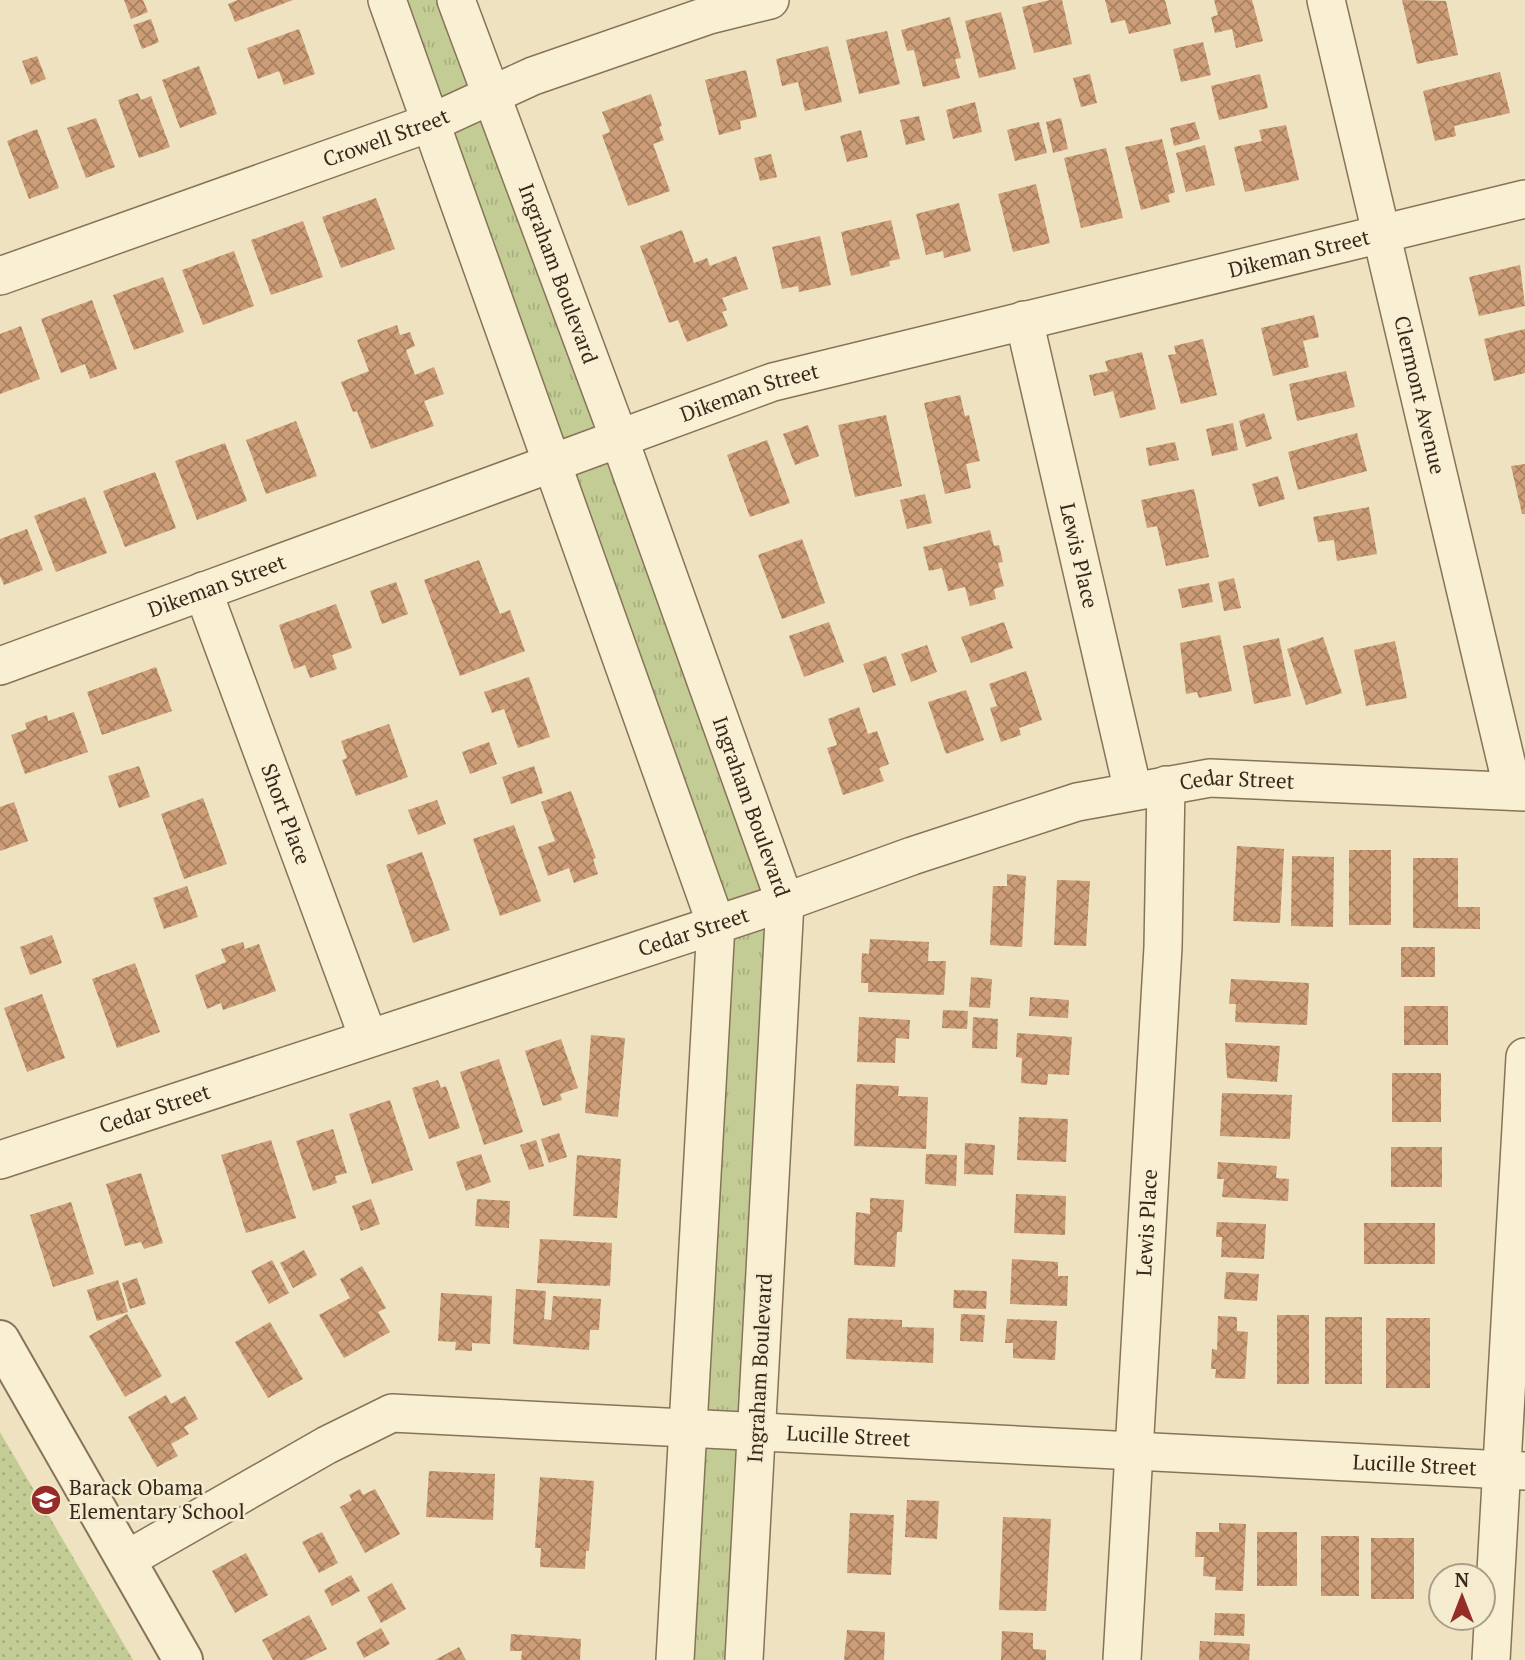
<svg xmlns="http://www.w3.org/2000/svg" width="1525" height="1660" viewBox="0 0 1525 1660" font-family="'PT Serif',serif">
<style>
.grass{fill:url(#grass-dots)}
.park{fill:url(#park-tufts)}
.building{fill:url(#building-cross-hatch)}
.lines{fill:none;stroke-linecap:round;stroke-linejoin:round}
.minor-casing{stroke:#877358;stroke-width:40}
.tertiary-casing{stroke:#877358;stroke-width:42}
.minor{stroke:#f9efd3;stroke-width:37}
.tertiary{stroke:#f9efd3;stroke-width:38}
.labels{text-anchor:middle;stroke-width:5;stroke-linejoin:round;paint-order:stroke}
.street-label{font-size:21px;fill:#372a1d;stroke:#f5ecd0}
.poi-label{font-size:21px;fill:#372a1d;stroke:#f5ecd0;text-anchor:start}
</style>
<defs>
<pattern id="grass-dots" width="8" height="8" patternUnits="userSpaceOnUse" patternTransform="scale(1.75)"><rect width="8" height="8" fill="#c3cc94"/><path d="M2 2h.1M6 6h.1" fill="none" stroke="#a8af7f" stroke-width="1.8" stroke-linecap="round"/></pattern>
<pattern id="park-tufts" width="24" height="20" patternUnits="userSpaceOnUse" patternTransform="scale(1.75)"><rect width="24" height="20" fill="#c3cc94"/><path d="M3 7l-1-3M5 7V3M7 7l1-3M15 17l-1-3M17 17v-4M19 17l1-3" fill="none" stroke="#a8af7f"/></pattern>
<pattern id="building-cross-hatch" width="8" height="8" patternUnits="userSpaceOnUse" patternTransform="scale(1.75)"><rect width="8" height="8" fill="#cc9d76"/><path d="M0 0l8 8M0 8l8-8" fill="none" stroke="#a68060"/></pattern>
</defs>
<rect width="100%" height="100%" fill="#eee2c0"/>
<!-- grass -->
<path class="grass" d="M0 1432 133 1660H0Z"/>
<!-- park -->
<path class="park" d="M387 0H456L785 902 744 1660H675L716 924Z"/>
<!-- building -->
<path class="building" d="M124 0H143L148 12 131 19Z
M238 0H293L235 22 228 4Z
M1050 0H1062L1072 44 1034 53 1022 7Z
M1105 0H1165L1171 24 1129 34 1125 20 1111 23Z
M1214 0H1252L1263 41 1236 48 1232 29 1215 33 1211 17 1218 15Z
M1402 0 1446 1 1458 55 1417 64Z
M1001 12 1016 69 979 78 965 21Z
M950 17 961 58 955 59 960 78 923 87 914 50 907 51 901 30Z
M151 19 159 42 142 49 133 25Z
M299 29 315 74 284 85 279 71 258 79 247 48Z
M887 31 900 84 859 94 846 40Z
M1203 42 1211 75 1181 82 1173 49Z
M828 46 842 102 805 111 798 82 782 86 776 59Z
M37 56 46 79 31 85 22 61Z
M199 66 217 114 180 128 162 80Z
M746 70 757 117 740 121 741 129 719 135 705 80Z
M1500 72 1510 113 1454 126 1456 136 1435 141 1423 91Z
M1090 74 1097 103 1081 107 1073 78Z
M1260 74 1268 108 1219 120 1211 86Z
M138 93 141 100 151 96 170 147 139 158 118 100Z
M651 94 662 126 659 127 664 140 653 144 670 191 628 206 602 135 610 132 602 112Z
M975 102 982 132 953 139 946 110Z
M919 116 925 140 906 145 900 120Z
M96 118 115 167 86 178 67 128Z
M1061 118 1068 149 1053 153 1046 122Z
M1039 122 1047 153 1015 161 1007 130Z
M1195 122 1200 139 1174 146 1170 128Z
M1286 125 1299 180 1245 192 1234 147 1262 141 1259 130Z
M37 129 59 188 29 199 7 141Z
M861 130 868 157 847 162 840 136Z
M1162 139 1175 192 1168 195 1170 202 1141 210 1125 147Z
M1205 145 1215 185 1186 192 1176 153Z
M1106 148 1123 218 1081 228 1064 158Z
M771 154 777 177 760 181 754 158Z
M1036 184 1050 243 1013 252 998 194Z
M376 198 395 249 341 268 322 217Z
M959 203 971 251 944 258 943 251 926 255 916 214Z
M891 220 900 259 889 261 890 266 851 276 841 232Z
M303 221 323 277 271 295 251 240Z
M682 230 694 263 707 258 710 266 736 256 748 289 722 298 727 310 722 312 728 326 687 342 678 320 669 323 640 246Z
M820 236 831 285 799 292 798 286 782 289 772 247Z
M234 251 254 306 203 325 182 270Z
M1520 265 1525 306 1479 316 1469 277Z
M163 277 184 332 134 350 113 295Z
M92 300 117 369 90 379 85 364 61 373 41 319Z
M1314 315 1319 337 1303 341 1309 367 1273 376 1261 328Z
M397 325 400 335 410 332 415 346 406 350 415 375 434 367 444 394 424 401 434 426 371 449 357 411 353 412 341 382 369 371 357 340Z
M21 326 40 379 0 394V334Z
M1525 329V373L1494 381 1484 339Z
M1203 339 1217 395 1181 404 1168 355 1176 354 1174 346Z
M1142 352 1156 409 1120 418 1113 391 1094 396 1089 375 1108 371 1105 361Z
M1346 371 1355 407 1297 421 1289 384Z
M960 395 965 416 969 415 980 461 966 464 971 488 945 494 924 403Z
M1264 413 1272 439 1246 447 1239 421Z
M886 415 902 486 855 497 838 425Z
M296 421 317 476 266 494 246 440Z
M1233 423 1238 450 1212 456 1206 429Z
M808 425 819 456 795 465 783 434Z
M1357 433 1367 471 1298 490 1288 452Z
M767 440 790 503 750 517 727 455Z
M1175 442 1179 460 1149 466 1146 448Z
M225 443 247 501 197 520 175 461Z
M1525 464V514H1522L1511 466Z
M155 472 176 528 125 547 103 491Z
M1278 476 1285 499 1259 507 1252 484Z
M1194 489 1209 557 1166 566 1157 526 1147 528 1141 500Z
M925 494 932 523 907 529 900 500Z
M85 497 107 553 56 572 34 516Z
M1369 507 1377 554 1337 561 1334 540 1318 542 1313 517Z
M27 529 43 570 4 585 0 576V539Z
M990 530 994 546 999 545 1003 562 998 563 1004 586 994 589 996 599 970 606 965 587 948 591 942 568 929 571 923 547Z
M802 539 825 603 782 619 758 555Z
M479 560 500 614 510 610 525 651 460 676 424 580Z
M1234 578 1241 608 1224 611 1218 582Z
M396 582 408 614 382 624 370 591Z
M1209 583 1213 602 1182 608 1178 589Z
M336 604 352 648 332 655 337 669 310 678 305 665 294 669 279 625Z
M829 622 844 662 804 677 789 636Z
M1004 622 1013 648 971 663 961 637Z
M1220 635 1232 691 1199 698 1197 692 1186 694 1180 643Z
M1323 637 1342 693 1306 705 1287 649Z
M1279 638 1291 696 1254 704 1243 646Z
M1395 641 1407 698 1366 706 1354 650Z
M927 645 937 672 911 682 901 654Z
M886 656 896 685 873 693 863 664Z
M156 667 172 711 102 735 87 692Z
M1026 671 1042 720 1019 728 1021 735 1001 742 990 708 997 706 989 684Z
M529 677 550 737 518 748 504 709 492 713 484 692Z
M966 690 984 740 946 754 928 702Z
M859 707 868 734 877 731 889 764 879 768 884 781 843 795 827 748 837 745 828 719Z
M74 712 88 752 25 774 11 735 27 729 25 723 47 715 48 721Z
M389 724 408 777 356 796 342 760 347 758 341 741Z
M489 742 497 764 470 774 462 752Z
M139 766 150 797 119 808 108 776Z
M534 766 543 793 511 804 502 777Z
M571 791 596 858 593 859 598 874 574 883 569 868 548 876 538 847 555 841 541 802Z
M203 798 227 864 184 879 161 814Z
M437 800 446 824 418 835 408 810Z
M14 802 28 841 0 851V807Z
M514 825 541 901 500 916 473 839Z
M1237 846 1284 849 1280 923 1233 921Z
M1349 850H1391V925H1349Z
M422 852 450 930 413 943 386 865Z
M1292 856 1334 857 1333 927 1291 926Z
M1413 858H1458V907H1480V929L1413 928Z
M1007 874 1026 876 1022 947 990 945 993 886H1007Z
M1057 880 1090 881 1086 946 1054 945Z
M187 886 198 917 164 929 153 898Z
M52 935 62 963 30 975 20 947Z
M870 939 929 942 928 961H946L944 995 868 992V983H861L862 953 869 954Z
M243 942 245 949 259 944 276 991 223 1010 221 1003 207 1009 195 975 226 962 221 949Z
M1401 947H1435V977H1401Z
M135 963 160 1032 117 1048 92 979Z
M971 977 992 979 990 1008 969 1007Z
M1231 979 1309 983 1307 1025 1235 1022 1236 1004H1229Z
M42 994 65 1058 27 1072 4 1008Z
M1030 997 1069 1000 1068 1018 1029 1016Z
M1404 1006H1448V1045H1404Z
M943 1010 968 1011 967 1029 942 1028Z
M859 1017 910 1020 909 1039 896 1038 895 1063 857 1062Z
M973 1017 998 1019 997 1049 972 1048Z
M1017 1033 1072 1037 1069 1075 1048 1074 1047 1085 1021 1083 1022 1058 1016 1057Z
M591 1035 625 1038 618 1117 585 1113Z
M561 1039 578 1088 560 1094 562 1100 543 1106 525 1051Z
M1225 1043 1280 1046 1277 1082 1227 1078Z
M499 1059 523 1132 484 1145 460 1072Z
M1392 1073H1441V1122H1392Z
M438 1080 441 1088 446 1086 460 1128 429 1139 412 1088Z
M856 1084 899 1086 898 1096 928 1097 926 1149 854 1146Z
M1222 1093 1292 1095 1290 1139 1220 1136Z
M390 1100 413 1170 372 1184 349 1114Z
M1019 1117 1068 1119 1066 1162 1017 1160Z
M333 1129 347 1173 335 1176 337 1183 313 1191 296 1141Z
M559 1133 567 1157 549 1163 541 1139Z
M271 1140 296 1218 246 1233 221 1155Z
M536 1140 544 1166 529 1170 520 1145Z
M965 1143 995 1145 993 1175 964 1174Z
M1391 1147H1442V1187H1391Z
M481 1154 491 1182 466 1191 456 1162Z
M926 1154 957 1155 956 1186 925 1184Z
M577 1155 621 1159 617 1218 573 1216Z
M1218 1162 1277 1166 1276 1178 1289 1179 1288 1201 1222 1197 1224 1179H1217Z
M141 1173 163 1243 144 1249 141 1242 125 1246 106 1184Z
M1016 1194 1066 1196 1065 1235 1014 1233Z
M870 1198 904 1200 902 1232H897L895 1267 854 1265 856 1212 870 1214Z
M371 1199 380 1224 361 1231 352 1206Z
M477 1199 510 1201 509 1228 475 1226Z
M71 1202 94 1274 53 1287 30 1215Z
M1217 1222 1266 1224 1264 1259 1221 1257 1222 1237H1216Z
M1364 1223H1435V1264H1364Z
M540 1239 612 1243 610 1286 537 1283Z
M304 1250 317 1275 293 1288 280 1263Z
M1012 1259 1058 1262V1276H1068L1067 1306 1010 1304Z
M272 1260 289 1293 269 1304 251 1271Z
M362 1266 386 1308 378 1312 390 1332 344 1358 319 1315 350 1298 340 1279Z
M1226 1272 1259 1274 1257 1301 1224 1299Z
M137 1278 146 1304 130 1309 122 1283Z
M118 1280 128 1312 97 1321 87 1290Z
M516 1289 546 1291 544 1319 551 1320 553 1296 601 1299 599 1330H590L589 1350 513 1344Z
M954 1290 987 1291 986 1309 953 1308Z
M441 1293 492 1296 490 1344 472 1343V1351L455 1350 456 1342 438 1341Z
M127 1314 162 1376 125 1397 89 1336Z
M961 1314 985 1315 983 1342 960 1341Z
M1277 1315H1309V1384H1277Z
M1218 1316 1237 1317V1331L1248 1332 1245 1379 1215 1378 1216 1369H1211L1212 1349 1217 1350Z
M1325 1317H1362V1384H1325Z
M848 1318 902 1320V1327L934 1328 933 1363 846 1359Z
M1386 1318H1430V1388H1386Z
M1007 1319 1057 1321 1055 1360 1013 1358V1343H1005Z
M270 1322 303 1379 268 1398 235 1342Z
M166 1395 171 1404 185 1396 198 1419 184 1427 189 1434 171 1444 178 1456 157 1467 128 1417Z
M429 1471 495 1474 493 1520 426 1517Z
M540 1477 594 1481 589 1551H586L585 1569 540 1567 541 1548H535Z
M360 1489 363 1495 375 1489 400 1534 365 1553 340 1507 352 1500 349 1495Z
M907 1500 939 1501 937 1539 905 1537Z
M850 1513 894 1515 891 1575 847 1573Z
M1003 1517 1051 1519 1046 1611 999 1610Z
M1219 1523 1246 1524 1243 1591 1215 1590 1216 1577 1203 1576 1204 1557H1195L1196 1532H1219Z
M322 1532 338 1563 319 1573 302 1542Z
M1257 1532H1297V1586H1257Z
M1321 1536H1359V1596H1321Z
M1371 1538H1414V1599H1371Z
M246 1553 268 1595 235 1613 212 1571Z
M351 1575 360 1591 332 1606 324 1590Z
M392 1583 406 1609 381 1623 367 1597Z
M1215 1613 1245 1614 1244 1636 1214 1635Z
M309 1615 327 1649 305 1660H273L262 1640Z
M381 1628 390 1644 364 1658 356 1642Z
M847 1630 885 1632 884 1660H844Z
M1002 1631 1033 1633V1649L1046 1650V1660H1001Z
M511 1634 581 1639 580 1660H521L522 1651H510Z
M1200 1641 1250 1644 1249 1660H1199Z
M459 1647 466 1660H435Z"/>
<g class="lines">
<!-- minor casing -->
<g class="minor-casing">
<g id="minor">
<path d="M387 0 716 924 675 1660"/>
<path id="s1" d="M456 0 619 438 785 902 744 1660"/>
<path id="s2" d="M1326 0 1513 791"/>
<path id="s3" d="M0 276 435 121 533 76 709 15 770 0"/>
<path id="s4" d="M1024 320 1133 791"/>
<path id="s5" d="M203 591 368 1037"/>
<path id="s6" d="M0 666 773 382 1525 199"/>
<path id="s7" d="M0 1160 785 902 912 856 1077 802 1210 778 1525 792"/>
<path id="s8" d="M126 1560 327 1445 392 1413 1525 1471"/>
<path id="s9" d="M1122 1660 1163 947 1166 785"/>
<path d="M1491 1660 1525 1057"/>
</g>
</g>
<!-- tertiary casing -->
<g class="tertiary-casing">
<path id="tertiary" d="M0 1340 183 1660"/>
</g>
<!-- minor -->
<use href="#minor" class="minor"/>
<!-- tertiary -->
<use href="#tertiary" class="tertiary"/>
</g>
<!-- icons -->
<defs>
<g id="school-disc" transform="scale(1.575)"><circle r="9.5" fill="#962c28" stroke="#f5ecd0"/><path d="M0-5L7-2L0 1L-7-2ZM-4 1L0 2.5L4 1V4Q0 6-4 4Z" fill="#fff"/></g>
</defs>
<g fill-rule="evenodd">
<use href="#school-disc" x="46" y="1500"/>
</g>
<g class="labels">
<!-- street labels -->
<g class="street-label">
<text dy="7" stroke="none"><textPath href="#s3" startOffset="410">Crowell Street</textPath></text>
<text dy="7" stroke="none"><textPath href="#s6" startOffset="1365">Dikeman Street</textPath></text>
<text dy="7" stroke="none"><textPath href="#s1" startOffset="292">Ingraham Boulevard</textPath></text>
<text dy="7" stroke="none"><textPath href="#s6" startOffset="798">Dikeman Street</textPath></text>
<text dy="7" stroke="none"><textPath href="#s2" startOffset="406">Clermont Avenue</textPath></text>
<text dy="7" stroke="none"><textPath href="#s4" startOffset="242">Lewis Place</textPath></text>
<text dy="7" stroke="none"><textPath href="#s6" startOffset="231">Dikeman Street</textPath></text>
<text dy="7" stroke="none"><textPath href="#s7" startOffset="1297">Cedar Street</textPath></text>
<text dy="7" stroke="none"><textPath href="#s1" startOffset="859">Ingraham Boulevard</textPath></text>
<text dy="7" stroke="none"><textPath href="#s5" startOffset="238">Short Place</textPath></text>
<text dy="7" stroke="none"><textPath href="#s7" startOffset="730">Cedar Street</textPath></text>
<text dy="7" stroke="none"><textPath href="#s7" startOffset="163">Cedar Street</textPath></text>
<text dy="7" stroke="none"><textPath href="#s9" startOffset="438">Lewis Place</textPath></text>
<text transform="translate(760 1368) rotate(-87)" y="7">Ingraham Boulevard</text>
<text dy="7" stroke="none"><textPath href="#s8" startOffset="761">Lucille Street</textPath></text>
<text dy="7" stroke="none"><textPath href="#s8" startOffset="1328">Lucille Street</textPath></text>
</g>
<!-- poi labels -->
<g class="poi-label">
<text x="69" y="1495">Barack Obama<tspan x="69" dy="24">Elementary School</tspan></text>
</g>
</g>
<!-- north arrow -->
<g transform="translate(1462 1597)"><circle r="33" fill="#f5ecd0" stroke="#a99e88" stroke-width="2"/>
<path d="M0-5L12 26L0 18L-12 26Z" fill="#962c28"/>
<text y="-10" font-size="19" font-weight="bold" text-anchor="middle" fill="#372a1d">N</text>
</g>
</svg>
